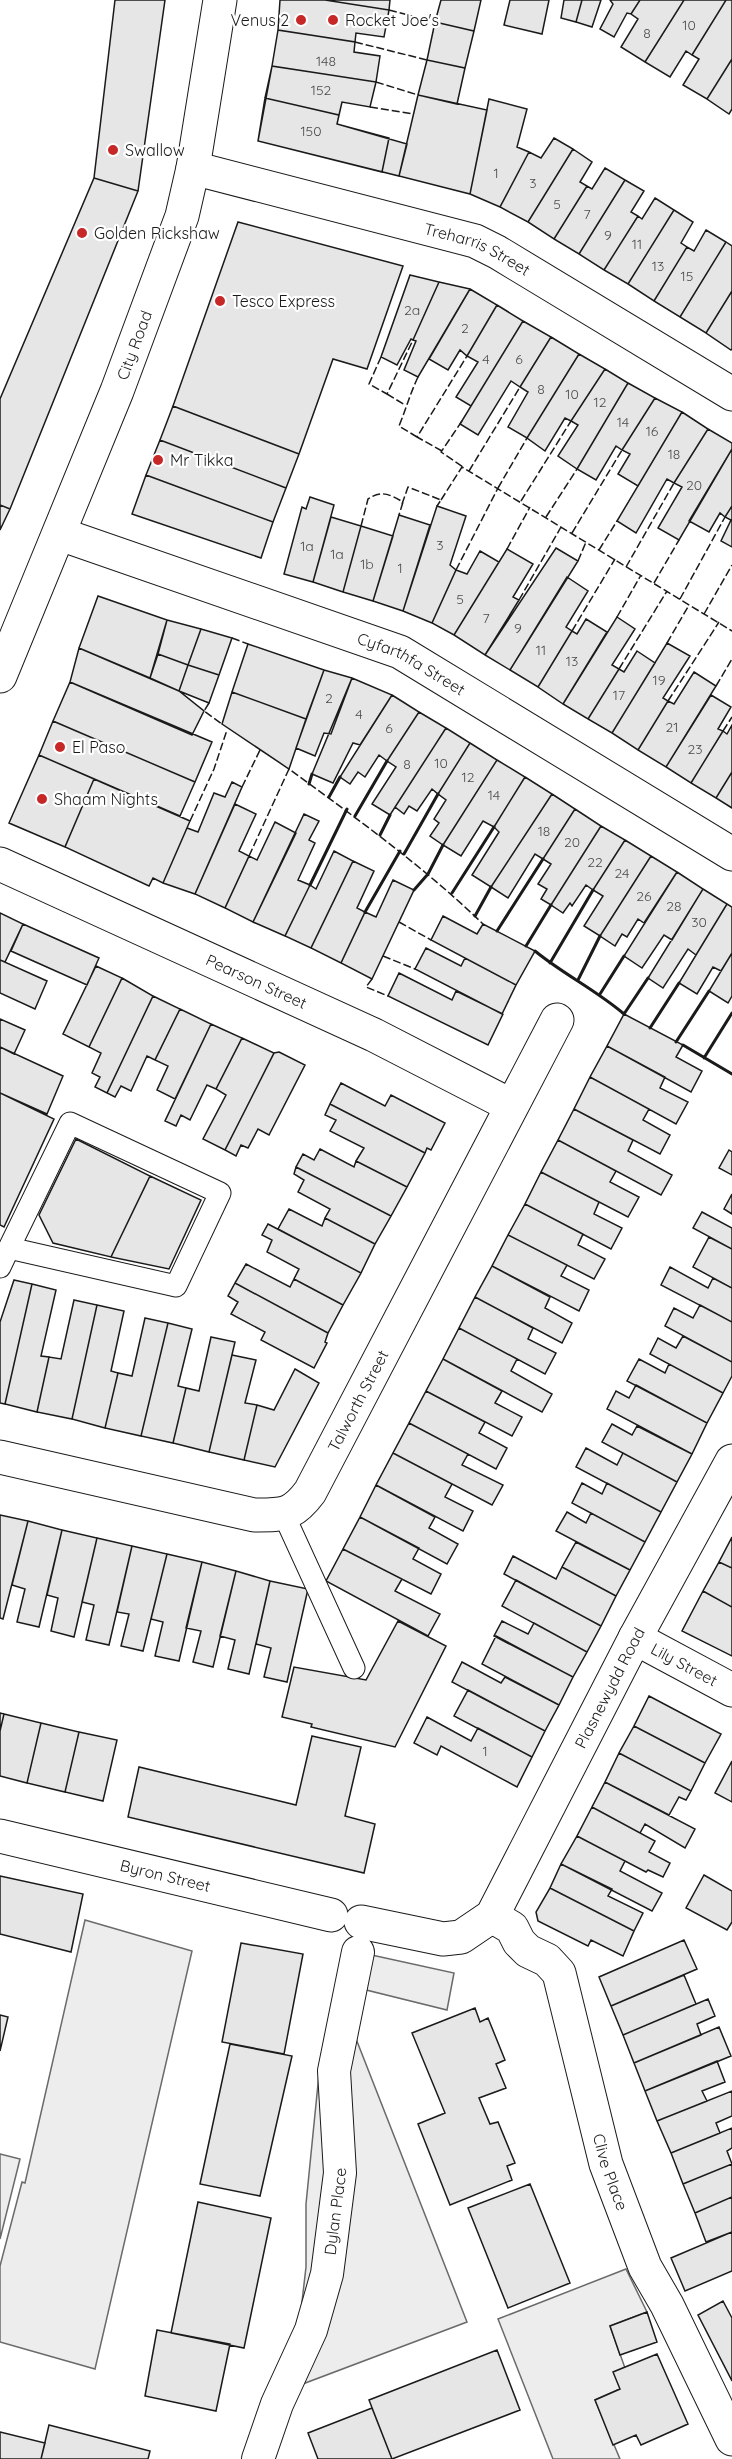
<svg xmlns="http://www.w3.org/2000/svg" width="732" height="2459" viewBox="0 0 732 2459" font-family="Quicksand,sans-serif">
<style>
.built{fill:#ededed;stroke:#6a6a6a;stroke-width:1.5}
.building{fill:#e6e6e6;stroke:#1a1a1a;stroke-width:1.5}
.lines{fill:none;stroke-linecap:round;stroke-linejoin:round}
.service-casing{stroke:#1a1a1a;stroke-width:23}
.pedestrian-casing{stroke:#1a1a1a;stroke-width:34}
.minor-casing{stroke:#1a1a1a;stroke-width:35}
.secondary-casing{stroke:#1a1a1a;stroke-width:35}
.service{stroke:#fff;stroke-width:21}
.pedestrian{stroke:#fff;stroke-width:32}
.minor{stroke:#fff;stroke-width:33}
.secondary{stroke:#fff;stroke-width:33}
.fence{stroke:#1a1a1a;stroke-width:1.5;stroke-dasharray:8 3;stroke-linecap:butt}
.wall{stroke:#1a1a1a;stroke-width:3}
.poi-dot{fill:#c62828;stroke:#fff;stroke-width:2}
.labels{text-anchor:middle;stroke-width:4.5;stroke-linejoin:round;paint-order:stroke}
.number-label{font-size:14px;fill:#4d4d4d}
.poi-label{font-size:16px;fill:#1a1a1a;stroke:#fff;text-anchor:start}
.street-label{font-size:16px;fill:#1a1a1a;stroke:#fff}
</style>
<rect width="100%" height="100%" fill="#fff"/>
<!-- built -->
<path class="built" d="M85 1920 192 1951 95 2369 0 2342V2266L22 2182 25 2183Z
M358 1952 454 1973 447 2010 362 1989 351 2026 467 2322 292 2388 306 2267V2204L319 2074Z
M0 2154 20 2159 0 2239Z
M626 2269 647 2312 610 2326 625 2368 620 2389 595 2400 620 2459H553L498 2319Z"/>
<!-- building -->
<path class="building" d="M115 0H165L138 191 94 178Z
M280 0H325L389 10 384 37 356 33 355 42 278 30Z
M325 0H390L389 10Z
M441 0H481L474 31 435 22Z
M510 0H549L542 34 504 25Z
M564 0H582L576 22 561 18Z
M582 0H601L592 27 576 22Z
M610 0H640L631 14 627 13 614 37 600 29 613 4Z
M640 0H684L645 62 621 47 638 19 631 14Z
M684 0H726L692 55 686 51 670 77 645 62Z
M726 0H732V59L707 99 683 85 699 59 692 55Z
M435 22 474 31 465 68 427 60Z
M278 30 355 42 354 52 380 56 376 82 272 66Z
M732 59V109L729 114 707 99Z
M427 60 465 68 457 104 418 95Z
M272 66 376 82 370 107 342 102 339 115 265 98Z
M272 66 376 82 370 107 342 102 337 124 389 138 382 172 258 141Z
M418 95 487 110 470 194 399 176Z
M265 98 339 115 337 124 407 144 399 176 258 141Z
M489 99 527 109 517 147 529 152 500 207 470 194Z
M554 138 573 149 528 222 500 207 529 152 541 158Z
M573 149 592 162 580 182 587 186 554 239 528 222Z
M605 168 625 180 579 254 554 239 587 186 592 189Z
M94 178 138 191 10 509 0 505V399Z
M625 180 644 191 631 212 638 216 604 270 579 254Z
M655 198 674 210 628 284 604 270 638 216 642 219Z
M674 210 693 222 681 243 687 247 654 301 628 284Z
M238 222 403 266 367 369 333 359 299 454 173 406Z
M706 230 726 242 680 317 654 301 687 247 694 251Z
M726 242 732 246V291L706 333 680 317Z
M410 275 439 282 413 340 411 339 397 365 381 357Z
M439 282 470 289 418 377 404 370 416 341 413 340Z
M470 289 497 305 467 356 460 350 448 370 429 359Z
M732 291V349L731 350 706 333Z
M497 305 523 321 471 406 456 397 478 362 467 356Z
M523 321 551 337 520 387 511 381 478 435 460 424Z
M551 337 579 354 527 438 508 427 528 392 520 387Z
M579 354 605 369 571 421 565 418 545 451 527 438Z
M605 369 628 383 577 469 558 456 578 425 571 421Z
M628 383 655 398 622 450 616 446 596 480 577 469Z
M655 398 682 412 638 486 618 474 630 454 622 450Z
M173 406 299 454 286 488 160 440Z
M682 412 708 429 674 483 667 479 636 533 617 521Z
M708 429 732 443V449L679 540 658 528 682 487 674 483Z
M160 440 286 488 273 522 146 475Z
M732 449V506L725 517 720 513 709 532 689 521Z
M146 475 273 522 261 558 132 514Z
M310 497 334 505 313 582 284 574 302 507 306 509Z
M0 505 10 509 0 530Z
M437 506 466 516 450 565 456 570 432 623 403 611Z
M732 506V547L721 541 731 520 725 517Z
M399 515 430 525 403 611 373 601Z
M331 517 361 526 343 592 313 582Z
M361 526 393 536 373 601 343 592Z
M556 548 578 561 510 670 485 655Z
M507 549 533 564 513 597 519 600 485 655 454 635Z
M480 551 499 562 454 635 432 623 456 570 467 574Z
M567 577 588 591 566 627 572 631 538 687 510 670Z
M98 596 167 620 150 678 79 648Z
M617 617 635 629 612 665 619 669 588 719 563 704Z
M586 619 607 632 563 704 538 687 572 631 577 634Z
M167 620 201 629 188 665 158 654Z
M201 629 232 638 219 675 188 665Z
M667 643 690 656 663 698 668 701 638 750 612 733Z
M248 644 324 670 306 719 232 692Z
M79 648 179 691 204 711 192 735 70 682Z
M637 651 655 663 612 733 588 719 619 669 624 672Z
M158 654 188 665 179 691 150 678Z
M188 665 219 675 209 703 179 691Z
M324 670 352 678 331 734 324 733 315 756 296 748Z
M694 672 716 686 666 767 638 750 668 701 674 704Z
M352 678 392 695 360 745 353 743 333 783 312 774Z
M70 682 212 742 195 782 53 721Z
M232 692 306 719 289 769 222 724Z
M392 695 419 712 387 761 379 755 365 777 358 772 350 784 340 777Z
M711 695 731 707 718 729 723 731 691 783 666 767Z
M419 712 446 728 390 815 372 804 396 767 387 761Z
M53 721 195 782 180 816 39 755Z
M732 725V772L716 798 691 783 723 731 727 734Z
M446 728 470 743 438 794 432 789 417 811 409 806 404 814 395 807Z
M470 743 497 760 443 845 430 836 439 823 434 819 446 800 438 794Z
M39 755 94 779 65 847 9 823Z
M497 760 525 777 494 827 483 821 461 856 443 845Z
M732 772V808L716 798Z
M525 777 552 794 491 887 472 875 499 832 494 827Z
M94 779 190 821 163 883 153 878 149 886 65 847Z
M232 782 242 787 195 894 163 883 187 828 198 832 214 793 225 797Z
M552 794 575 809 543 859 535 854 508 898 491 887Z
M235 804 256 814 239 851 249 856 225 908 195 894Z
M575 809 601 826 551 905 541 899 547 889 538 884 551 864 543 859Z
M304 814 319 821 309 840 315 843 298 880 310 885 285 936 253 922Z
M275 822 296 833 253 922 225 908 249 856 257 860Z
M601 826 625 840 593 890 586 885 572 906 570 903 563 913 551 905Z
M625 840 651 856 600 936 584 926 603 896 593 890Z
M334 851 353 861 311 948 285 936 310 885 316 889Z
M651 856 677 872 644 923 638 919 627 937 622 934 615 946 600 936Z
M353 861 374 871 357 908 365 912 341 963 311 948Z
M677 872 703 889 672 940 664 935 642 968 624 956Z
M393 880 414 890 372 979 341 963 365 912 376 917Z
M703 889 727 904 696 955 688 949 663 988 648 978Z
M727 904 732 907V953L721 971 713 967 697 994 679 983Z
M0 913 23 924 5 962 0 960Z
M443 916 477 934 483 924 535 951 516 985 431 940Z
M23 924 99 958 87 985 11 951Z
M426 948 461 966 465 958 516 985 502 1014 415 969Z
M732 953V996L728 1003 709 991Z
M0 960 47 981 35 1009 0 993Z
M96 966 122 978 89 1047 63 1034Z
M399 973 452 1000 456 991 503 1014 488 1045 388 996Z
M122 978 153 996 107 1093 95 1087 100 1077 92 1073 101 1053 89 1047Z
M153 996 180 1009 155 1060 147 1056 131 1091 121 1086 115 1097 107 1093Z
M180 1009 211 1024 175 1099 157 1090 168 1066 155 1060Z
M624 1014 683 1045 676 1057 702 1071 691 1092 607 1046Z
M0 1019 25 1030 14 1054 0 1047Z
M211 1024 242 1038 216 1089 207 1085 190 1120 181 1115 176 1126 165 1121Z
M242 1038 274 1053 225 1150 203 1139 226 1095 216 1089Z
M607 1046 665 1077 660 1088 688 1102 676 1124 590 1077Z
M0 1047 63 1076 47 1114 0 1093Z
M279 1052 305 1065 269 1135 258 1129 248 1148 241 1145 236 1156 225 1150 274 1053Z
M590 1077 649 1109 643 1120 670 1135 660 1154 574 1109Z
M341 1083 385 1106 391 1095 445 1123 431 1150 427 1148 425 1153 330 1104Z
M0 1093 54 1119 4 1227 0 1225Z
M330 1104 425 1153 407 1187 356 1161 364 1148 330 1131 336 1120 325 1115Z
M574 1109 633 1140 628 1151 672 1175 661 1195 558 1140Z
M76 1139 150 1176 111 1257 53 1243 39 1215Z
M558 1140 616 1171 610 1182 639 1197 628 1217 541 1172Z
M320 1149 354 1167 356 1161 407 1187 391 1216 296 1167 303 1154 314 1160Z
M729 1150 732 1152V1175L719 1168Z
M296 1167 391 1216 375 1244 325 1218 330 1209 298 1192 304 1180 294 1174Z
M541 1172 599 1202 594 1214 622 1228 611 1249 525 1204Z
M150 1176 201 1200 169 1269 111 1257Z
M732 1194V1214L724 1209Z
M525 1204 583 1234 578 1245 605 1259 594 1279 508 1235Z
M289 1209 322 1226 325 1218 375 1244 361 1273 278 1229Z
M702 1212 732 1228V1249L693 1228Z
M268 1224 361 1273 343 1305 294 1279 299 1269 267 1252 272 1240 262 1235Z
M508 1235 567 1265 561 1276 589 1290 579 1311 492 1266Z
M709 1237 732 1249V1288L693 1267Z
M246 1264 290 1287 294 1279 343 1305 328 1333 235 1283Z
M492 1266 550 1297 545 1308 572 1323 562 1343 475 1297Z
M670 1267 708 1288 713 1278 732 1288V1322L661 1285Z
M14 1280 32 1284 5 1404 0 1403V1322Z
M235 1283 328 1333 325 1342 327 1343 314 1368 261 1340 265 1332 231 1314 238 1302 228 1296Z
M32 1284 56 1290 41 1356 49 1357 37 1412 5 1404Z
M475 1297 533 1328 528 1339 556 1353 545 1374 459 1328Z
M74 1300 97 1305 72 1419 37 1412 49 1357 61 1359Z
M97 1305 124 1311 111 1371 118 1373 105 1428 72 1419Z
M700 1305 732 1322V1362L665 1326 674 1308 693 1318Z
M145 1318 168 1323 141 1436 105 1428 118 1373 132 1376Z
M168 1323 192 1329 178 1386 186 1388 173 1443 141 1436Z
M459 1328 517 1359 511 1371 552 1394 542 1412 443 1359Z
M683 1336 732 1362V1376L723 1393 650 1354 658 1338 676 1348Z
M211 1337 235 1342 209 1452 173 1443 186 1388 199 1391Z
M232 1355 256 1360 245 1403 257 1405 244 1460 209 1452Z
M443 1359 502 1391 495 1403 522 1417 512 1436 426 1391Z
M639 1359 665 1373 669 1364 723 1393 707 1423 627 1381Z
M295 1369 319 1383 275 1467 244 1460 257 1405 274 1410Z
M636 1385 707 1423 692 1454 607 1409 616 1391 629 1398Z
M426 1391 485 1422 479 1433 507 1448 496 1469 409 1423Z
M409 1423 468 1454 462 1465 503 1485 492 1505 393 1453Z
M612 1424 632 1435 637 1426 692 1454 677 1482 602 1442Z
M586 1448 617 1465 623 1453 677 1482 661 1512 576 1467Z
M393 1453 452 1484 445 1497 473 1511 463 1531 376 1485Z
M582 1483 602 1494 607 1483 661 1512 645 1542 572 1503Z
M376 1485 435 1517 429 1528 458 1544 447 1564 360 1517Z
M567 1512 586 1523 591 1513 645 1542 630 1570 556 1531Z
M0 1515 28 1521 3 1619 0 1618Z
M360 1517 419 1548 413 1559 441 1574 431 1594 343 1549Z
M28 1521 62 1530 39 1627 17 1622 25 1589 12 1585Z
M62 1530 97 1538 74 1637 51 1631 58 1598 47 1595Z
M732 1537V1568L719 1562Z
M97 1538 132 1546 109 1645 86 1640 94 1605 82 1602Z
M576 1542 630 1570 616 1596 562 1567Z
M132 1546 167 1554 143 1651 121 1646 129 1614 117 1612Z
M343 1549 402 1579 395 1591 440 1614 428 1636 326 1581Z
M167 1554 202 1562 179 1661 155 1656 163 1622 151 1619Z
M513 1556 556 1579 562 1567 616 1596 601 1626 504 1574Z
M202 1562 236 1571 213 1667 193 1662 201 1631 186 1628Z
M719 1562 732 1568V1607L703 1591Z
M236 1571 270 1581 249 1674 228 1669 235 1640 220 1636Z
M516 1580 601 1626 587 1652 502 1606Z
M270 1581 308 1589 287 1682 264 1677 271 1648 256 1644Z
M703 1591 732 1607V1656L682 1631Z
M398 1621 446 1646 395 1747 311 1727 312 1724 282 1717 294 1667 366 1680Z
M502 1621 528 1634 534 1623 587 1652 573 1677 494 1636Z
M496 1636 573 1677 559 1705 482 1664Z
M462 1662 501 1683 505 1677 559 1705 545 1731 452 1682Z
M468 1690 545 1731 532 1757 454 1716Z
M649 1696 721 1734 705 1763 634 1726Z
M0 1713 4 1714 0 1731Z
M4 1714 41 1723 27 1783 0 1776V1731Z
M427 1717 471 1741 478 1728 532 1757 517 1787 441 1746 437 1755 414 1743Z
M41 1723 79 1732 65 1792 27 1783Z
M634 1726 705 1763 691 1791 619 1753Z
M79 1732 117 1740 103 1801 65 1792Z
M312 1736 361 1747 345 1816 375 1824 364 1873 128 1817 139 1767 296 1805Z
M619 1753 691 1791 686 1800 679 1797 669 1815 605 1782Z
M732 1761V1802L715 1793Z
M605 1782 695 1829 685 1848 645 1824 640 1833 592 1807Z
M592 1807 655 1841 649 1852 670 1863 663 1877 648 1870 646 1872 577 1836Z
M577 1836 625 1861 620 1871 662 1893 652 1911 561 1864Z
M561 1864 612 1889 608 1896 643 1913 634 1931 550 1888Z
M704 1875 732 1891V1922L727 1930 686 1908Z
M0 1876 83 1894 71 1952 0 1934Z
M550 1888 634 1931 623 1956 591 1940 588 1946 538 1921 536 1912Z
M684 1940 697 1969 611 2006 599 1977Z
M241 1943 303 1954 284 2054 222 2042Z
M684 1975 696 2004 623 2035 611 2006Z
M708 1999 715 2016 697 2024 701 2035 634 2063 623 2035Z
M475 2008 480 2022 488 2018 505 2060 496 2064 506 2088 479 2098 490 2124 498 2122 515 2163 507 2166 512 2180 450 2205 418 2124 445 2113 412 2033Z
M0 2015 8 2017 0 2051Z
M719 2027 731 2056 645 2091 634 2063Z
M230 2044 292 2056 260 2196 200 2184Z
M717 2061 725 2082 702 2091 707 2101 657 2121 645 2091Z
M732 2091V2116L716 2123 720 2133 671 2153 657 2121Z
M732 2128V2148L727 2151 732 2164 683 2184 671 2153Z
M732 2164V2197L695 2213 683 2184Z
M530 2184 570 2283 508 2308 468 2208Z
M732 2197V2232L706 2242 695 2213Z
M198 2202 271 2218 244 2348 171 2333Z
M732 2232V2271L685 2291 671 2258Z
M723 2301 732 2318V2381L698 2315Z
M647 2312 657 2342 620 2355 610 2326Z
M157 2330 230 2344 216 2411 145 2396Z
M497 2350 520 2410 392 2459 369 2400Z
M657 2354 688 2424 641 2445 636 2435 613 2445 595 2400 620 2389 613 2372Z
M372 2408 392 2459H318L308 2433Z
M49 2425 150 2451 148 2459H41Z
M0 2432 45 2443 41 2459H0Z"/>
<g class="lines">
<!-- service casing -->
<g class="service-casing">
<path id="service" d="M0 1267 9 1248 70 1123 220 1193 176 1286 9 1248
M283 1513 354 1668"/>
</g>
<!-- pedestrian casing -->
<g class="pedestrian-casing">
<g id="pedestrian">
<path id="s1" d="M258 2459 277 2404 311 2330 327 2274 340 2173 334 2071 358 1952"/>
</g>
</g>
<!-- minor casing -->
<g class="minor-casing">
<g id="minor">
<path id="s2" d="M193 168 475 241 497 252 732 394"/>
<path id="s3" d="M60 534 400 652 732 854"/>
<path id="s4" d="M0 864 374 1035 510 1105"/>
<path id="s5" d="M0 1457 254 1515C283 1515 292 1516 310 1492L557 1020"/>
<path id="s6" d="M635 1638 732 1690"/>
<path id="s7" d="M0 1836 331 1915"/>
<path id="s8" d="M492 1916 512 1928 519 1942 528 1951 547 1960 559 1973 606 2164 645 2267 667 2305 732 2439"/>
<path id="s9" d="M361 1922 443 1939 461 1937 492 1916 635 1638 732 1461"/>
</g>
</g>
<!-- secondary casing -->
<g class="secondary-casing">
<g id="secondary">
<path id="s10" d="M0 676 117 391 182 216 193 168 220 0"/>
</g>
</g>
<!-- service -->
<use href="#service" class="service"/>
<!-- pedestrian -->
<use href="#pedestrian" class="pedestrian"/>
<!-- minor -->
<use href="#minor" class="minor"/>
<!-- secondary -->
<use href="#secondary" class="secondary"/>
<!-- fence -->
<path class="fence" d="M389 10 435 22
M355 42 427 60
M376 82 418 95
M370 107 414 114
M381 357 369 384 387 394 413 340
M418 377C410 394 406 409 399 426L417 437 419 435
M387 394 405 405
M462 421 441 452 463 467
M442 451 417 437 467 356
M469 471 520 387
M498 488 527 438
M441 500 462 467 732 631
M521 501 571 421
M402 504 408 487 441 500 437 506
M546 517 577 469
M361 526 368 499C382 490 389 494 403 502L399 515
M572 533 622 450
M507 549 530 507
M599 550 617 521
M578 561 586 542
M626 567 674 483
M456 570 498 488
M654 583 679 540
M680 599 725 517
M519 600 561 527
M704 614 732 565
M617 617 641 575
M572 631 615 559
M232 638 248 644
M667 643 689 605
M619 669 667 591
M716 686 732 659
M668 701 719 622
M209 703 204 711 222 724
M723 731 732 717
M242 787 260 750
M190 821 214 769 227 730
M249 856 289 769C356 818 423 866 483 924
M399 922 431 940
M383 956 415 969
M372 979 366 987 388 996"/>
<!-- wall -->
<path class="wall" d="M309 784 312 774
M329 797 340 777
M355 816 387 761
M380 835 390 815
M404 854 438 794
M310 885 347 809
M414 890 428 874 443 845
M452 893 494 827
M365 912 400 851
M475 916 491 887
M497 931 543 859
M526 946 551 905
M535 951C563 974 596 990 624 1014L648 978
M550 963 593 890
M578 980 600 936
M600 994 624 956
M650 1028 679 983
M676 1042 709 991
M683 1045 732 1074
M704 1058 732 1013"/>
</g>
<!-- markers -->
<g class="poi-dot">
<circle cx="301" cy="20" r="6"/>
<circle cx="333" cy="20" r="6"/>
<circle cx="113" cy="150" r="6"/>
<circle cx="82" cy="233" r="6"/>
<circle cx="220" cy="301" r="6"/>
<circle cx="158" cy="460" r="6"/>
<circle cx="60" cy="747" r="6"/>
<circle cx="42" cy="799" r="6"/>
</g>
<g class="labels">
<!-- number labels -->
<g class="number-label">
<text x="689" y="30">10</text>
<text x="647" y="38">8</text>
<text x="326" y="66">148</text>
<text x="321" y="95">152</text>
<text x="311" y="136">150</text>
<text x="496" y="178">1</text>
<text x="533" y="188">3</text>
<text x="557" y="209">5</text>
<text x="587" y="219">7</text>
<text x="608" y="240">9</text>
<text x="637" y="249">11</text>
<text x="658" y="271">13</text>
<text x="687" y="281">15</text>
<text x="412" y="315">2a</text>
<text x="465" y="333">2</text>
<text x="486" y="364">4</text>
<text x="519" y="364">6</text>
<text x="541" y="394">8</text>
<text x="572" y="399">10</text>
<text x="600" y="407">12</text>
<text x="623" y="427">14</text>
<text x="652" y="436">16</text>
<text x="674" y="459">18</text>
<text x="694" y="490">20</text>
<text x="440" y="550">3</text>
<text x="307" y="551">1a</text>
<text x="337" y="559">1a</text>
<text x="367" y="569">1b</text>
<text x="400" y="573">1</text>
<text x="460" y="604">5</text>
<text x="486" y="623">7</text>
<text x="518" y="633">9</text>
<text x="541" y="655">11</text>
<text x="572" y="666">13</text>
<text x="659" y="685">19</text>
<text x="619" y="700">17</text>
<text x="329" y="703">2</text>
<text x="359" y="719">4</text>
<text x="672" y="732">21</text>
<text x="389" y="733">6</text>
<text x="695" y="754">23</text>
<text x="441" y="768">10</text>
<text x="407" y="769">8</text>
<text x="468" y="782">12</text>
<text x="494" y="800">14</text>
<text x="544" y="836">18</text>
<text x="572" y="847">20</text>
<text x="595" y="867">22</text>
<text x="622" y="878">24</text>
<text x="644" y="901">26</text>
<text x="674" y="911">28</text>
<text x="699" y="927">30</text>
<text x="485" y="1756">1</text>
</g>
<!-- poi labels -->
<g class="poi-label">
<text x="289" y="26" text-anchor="end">Venus 2</text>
<text x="345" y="26">Rocket Joe's</text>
<text x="125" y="156">Swallow</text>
<text x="94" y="239">Golden Rickshaw</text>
<text x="232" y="307">Tesco Express</text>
<text x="170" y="466">Mr Tikka</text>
<text x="72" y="753">El Paso</text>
<text x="54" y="805">Shaam Nights</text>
</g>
<!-- street labels -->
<g class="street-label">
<text dy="6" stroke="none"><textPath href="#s2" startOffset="296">Treharris Street</textPath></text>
<text dy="6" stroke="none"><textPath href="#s10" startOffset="357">City Road</textPath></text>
<text dy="6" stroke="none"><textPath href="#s3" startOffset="375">Cyfarthfa Street</textPath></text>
<text dy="6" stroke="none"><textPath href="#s4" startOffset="282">Pearson Street</textPath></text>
<text dy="6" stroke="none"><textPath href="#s5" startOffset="428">Talworth Street</textPath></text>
<text dy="6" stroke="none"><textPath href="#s6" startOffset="56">Lily Street</textPath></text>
<text dy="6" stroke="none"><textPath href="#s9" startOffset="396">Plasnewydd Road</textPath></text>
<text dy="6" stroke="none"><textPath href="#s7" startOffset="170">Byron Street</textPath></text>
<text dy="6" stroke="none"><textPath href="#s8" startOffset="296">Clive Place</textPath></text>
<text dy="6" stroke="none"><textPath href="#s1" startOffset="261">Dylan Place</textPath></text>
</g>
</g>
</svg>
